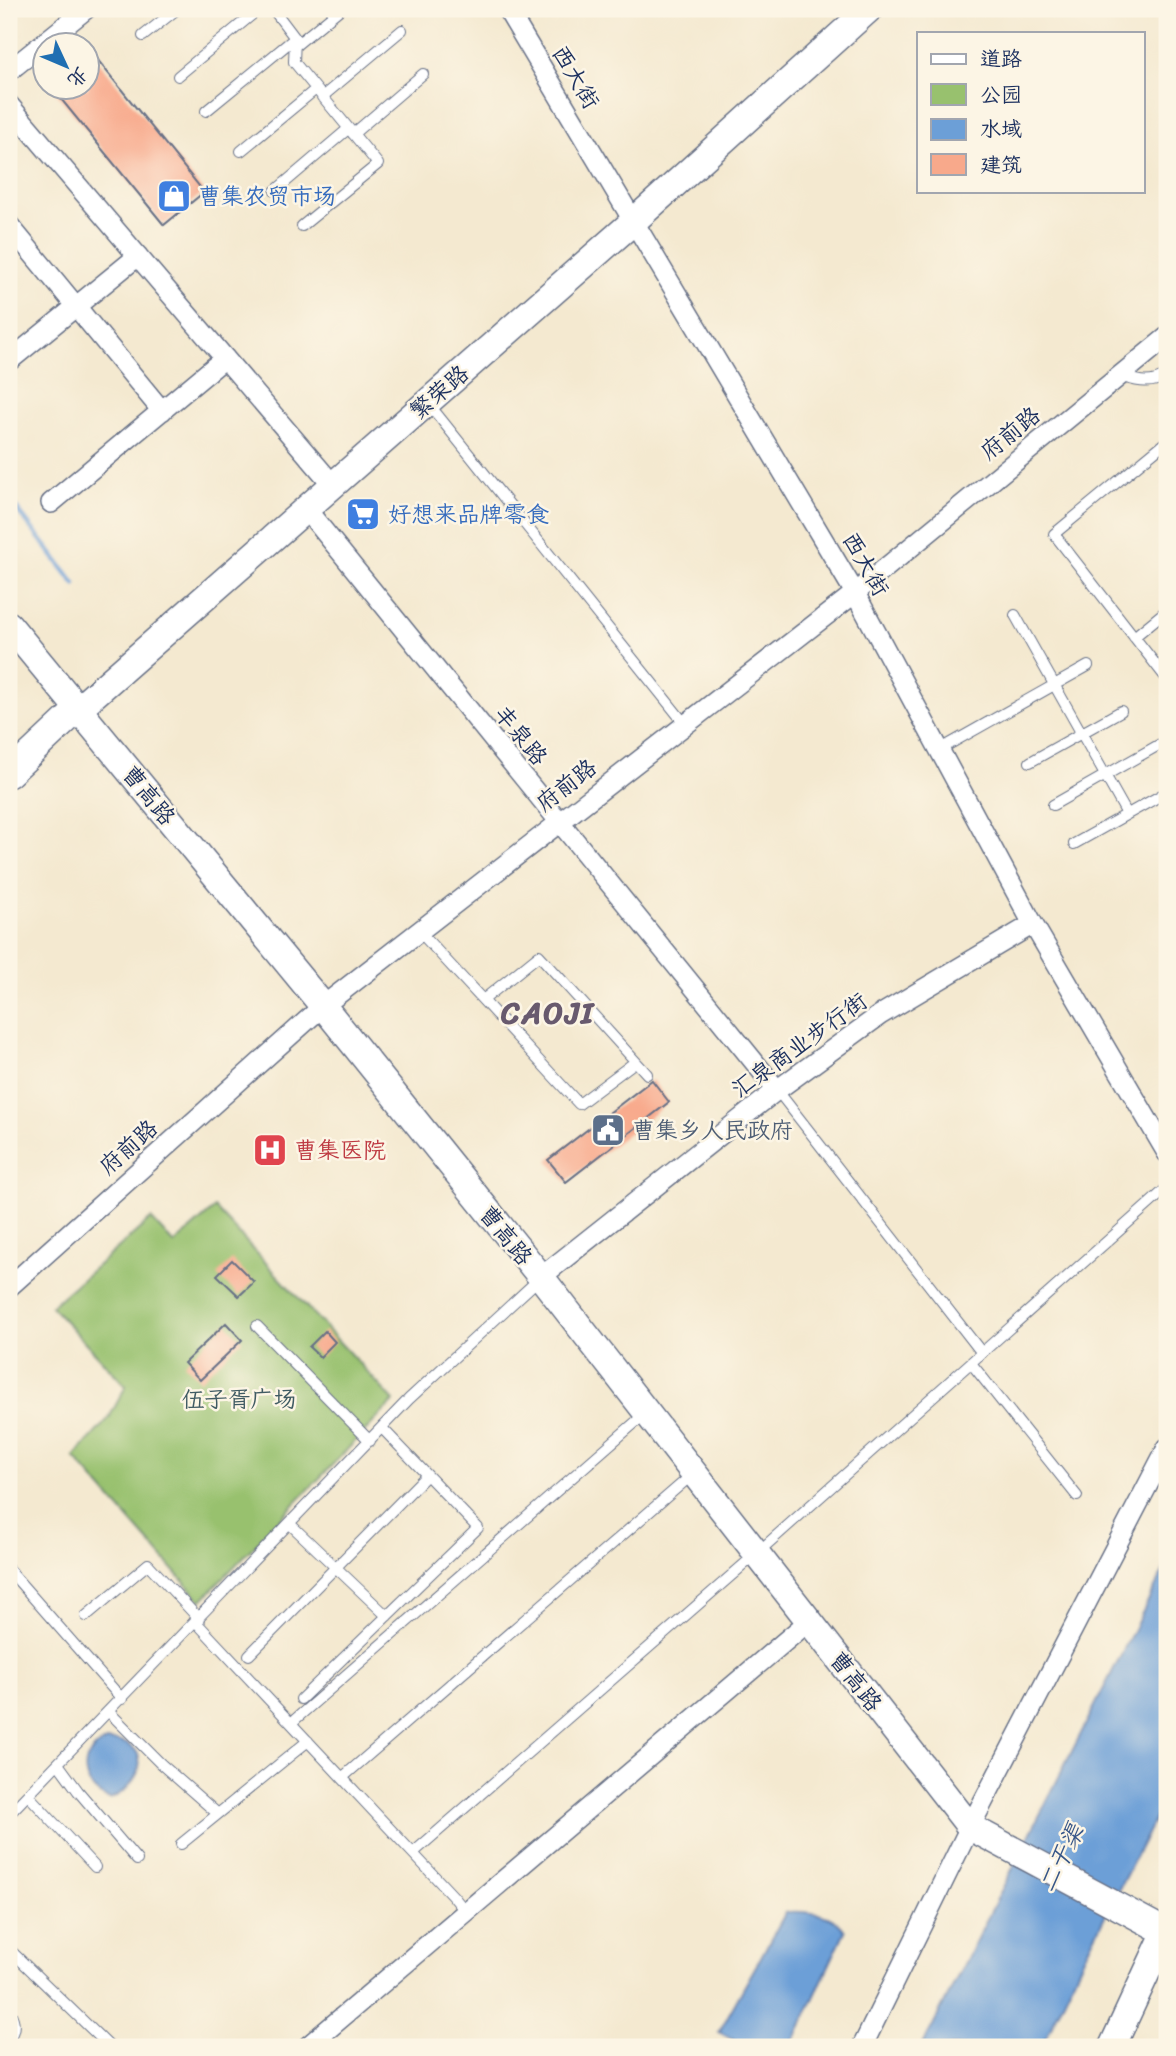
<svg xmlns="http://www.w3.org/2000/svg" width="1176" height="2056" viewBox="0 0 1176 2056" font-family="Sriracha,'LXGW WenKai TC',sans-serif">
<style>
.green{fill:#98c16e;stroke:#5a7866;stroke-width:2}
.water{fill:#6c9fd7;stroke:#44679a;stroke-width:2}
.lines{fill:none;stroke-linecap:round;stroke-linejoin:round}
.stream{stroke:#6c9fd7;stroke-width:5}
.building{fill:#f8a98b}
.lane-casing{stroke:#677086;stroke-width:12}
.street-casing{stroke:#677086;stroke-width:22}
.secondary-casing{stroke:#677086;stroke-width:29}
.lane{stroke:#fff;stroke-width:10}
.street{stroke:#fff;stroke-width:19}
.secondary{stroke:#fff;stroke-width:26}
.labels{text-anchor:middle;stroke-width:5;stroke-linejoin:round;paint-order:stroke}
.street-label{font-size:23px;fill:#1b2f5e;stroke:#fcf5e5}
.shop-label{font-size:23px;fill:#366cbe;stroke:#fcf5e5;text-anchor:start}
.service-label{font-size:23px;fill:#4e5e75;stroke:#fcf5e5;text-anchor:start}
.health-label{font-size:23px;fill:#be3a42;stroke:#fcf5e5;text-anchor:start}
.park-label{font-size:23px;fill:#405b63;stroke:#fcf5e5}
.water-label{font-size:24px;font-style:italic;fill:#375688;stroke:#fcf5e5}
.district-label{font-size:30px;font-weight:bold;letter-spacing:2px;fill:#685a6e;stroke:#fcf5e5}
</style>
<rect width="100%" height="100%" fill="#fcf5e5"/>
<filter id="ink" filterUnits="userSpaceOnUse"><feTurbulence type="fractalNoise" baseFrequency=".0143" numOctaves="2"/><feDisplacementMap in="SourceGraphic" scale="14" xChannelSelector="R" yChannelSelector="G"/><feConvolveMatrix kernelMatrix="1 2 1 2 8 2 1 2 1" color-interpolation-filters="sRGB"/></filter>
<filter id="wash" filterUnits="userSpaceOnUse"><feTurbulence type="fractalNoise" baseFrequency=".00686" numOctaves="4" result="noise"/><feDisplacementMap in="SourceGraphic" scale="28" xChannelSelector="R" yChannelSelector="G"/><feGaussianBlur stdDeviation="1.57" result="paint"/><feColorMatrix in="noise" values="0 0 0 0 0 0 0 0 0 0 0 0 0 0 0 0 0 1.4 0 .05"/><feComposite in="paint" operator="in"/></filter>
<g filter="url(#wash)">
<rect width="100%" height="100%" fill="#f4e9d0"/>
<!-- green -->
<path class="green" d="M215 1208 394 1401 201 1601 74 1457 109 1418 126 1386 51 1306 151 1219 174 1244Z"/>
<!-- water -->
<path class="water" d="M1167 1564V1795L1085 1955 1042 2047H922Z
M106 1741C155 1739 145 1784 110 1799 81 1790 75 1755 106 1741Z
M786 1912C806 1911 834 1913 845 1931L791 2047H747L719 2032Z"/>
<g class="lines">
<!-- stream -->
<path class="stream" d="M9 499 75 584"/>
</g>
<g id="blocks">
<!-- building -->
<path class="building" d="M88 48 204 192 164 225 52 88H88Z
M652 1080 669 1102 566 1182 548 1160Z
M232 1260 254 1282 239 1296 217 1275Z
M226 1323 242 1340 200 1380 184 1363Z
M325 1331 335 1342 320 1357 309 1347Z"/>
</g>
</g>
<g filter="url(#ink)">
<use href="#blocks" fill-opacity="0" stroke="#677086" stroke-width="2"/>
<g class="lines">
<!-- lane casing -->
<g class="lane-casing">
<path id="lane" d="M273 9 295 38 294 62 378 164 302 226
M143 36 177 9
M295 46 340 9
M178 76 259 9
M322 97 402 30
M206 111 295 38
M353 134 423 74
M241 151 316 89
M275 191 348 129
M1119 376C1137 381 1150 386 1167 375
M428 403 685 724
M1167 441 1054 534 1167 679
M1015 615 1127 814
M1134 637 1167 610
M939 750 1088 666
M1030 762 1121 711
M1053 805 1164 742
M1074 844 1167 792
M419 931 579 1104 635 1062
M483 1000 539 955 647 1074
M777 1090 982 1353
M257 1326 370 1441
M971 1363 1077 1496
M290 1524 387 1616
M9 1570 122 1699
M86 1616 148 1564 199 1619
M196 1622 453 1896 466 1912
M249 1655 427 1475
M301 1699 478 1528 382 1428
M109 1712 161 1764 218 1814
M291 1723 646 1413
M59 1765 78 1791 137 1860
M343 1777 693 1474
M28 1795 95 1867
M9 1814 409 1399 540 1278
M181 1844 308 1741
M413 1853 756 1554 1167 1188
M9 1949 110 2047
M9 2010C15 2021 16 2028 9 2039"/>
</g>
<!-- street casing -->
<g class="street-casing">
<path id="street" d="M507 9 855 593 1033 924 1167 1153
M9 71 86 9
M9 105 333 485
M9 225 162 411
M9 361 138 256
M51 503 225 358
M306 509 777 1090
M541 1277 777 1090 880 1015 1033 924
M9 1287 323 1006 855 593 1167 337
M307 2047 809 1621
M862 2047 970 1827 1167 1448"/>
</g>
<!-- secondary casing -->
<g class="secondary-casing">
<path id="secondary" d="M9 625 323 1006 541 1277 970 1827 1166 1932
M9 774 78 709 634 221 869 9
M1112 2047 1167 1929"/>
</g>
<!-- lane -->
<use href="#lane" class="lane"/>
<!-- street -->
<use href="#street" class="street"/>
<!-- secondary -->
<use href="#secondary" class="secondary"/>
</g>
</g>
<!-- icons -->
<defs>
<g id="shop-square" transform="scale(1.75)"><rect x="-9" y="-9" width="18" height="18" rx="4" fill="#3f7fe0" stroke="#fcf5e5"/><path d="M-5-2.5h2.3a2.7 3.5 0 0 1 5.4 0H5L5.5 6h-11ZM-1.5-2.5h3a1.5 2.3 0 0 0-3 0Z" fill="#fff"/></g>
<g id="supermarket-square" transform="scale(1.75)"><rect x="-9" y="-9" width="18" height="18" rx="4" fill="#3f7fe0" stroke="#fcf5e5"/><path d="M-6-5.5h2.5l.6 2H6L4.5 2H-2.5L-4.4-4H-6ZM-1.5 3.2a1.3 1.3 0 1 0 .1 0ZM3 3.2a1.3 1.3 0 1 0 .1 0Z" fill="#fff"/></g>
<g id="civic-square" transform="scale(1.75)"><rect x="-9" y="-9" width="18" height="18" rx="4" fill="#5c6f8a" stroke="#fcf5e5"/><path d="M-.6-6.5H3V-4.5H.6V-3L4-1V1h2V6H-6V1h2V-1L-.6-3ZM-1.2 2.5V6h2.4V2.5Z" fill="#fff"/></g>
<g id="hospital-square" transform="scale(1.75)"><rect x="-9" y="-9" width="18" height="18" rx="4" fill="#e0444e" stroke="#fcf5e5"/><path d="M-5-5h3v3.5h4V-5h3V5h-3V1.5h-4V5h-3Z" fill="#fff"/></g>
</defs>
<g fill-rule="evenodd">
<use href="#shop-square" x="174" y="196"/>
<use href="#supermarket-square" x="363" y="514"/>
<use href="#civic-square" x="608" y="1130"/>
<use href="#hospital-square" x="270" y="1150"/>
</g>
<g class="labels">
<!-- street labels -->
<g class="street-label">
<text transform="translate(576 77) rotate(59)" y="8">西大街</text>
<text transform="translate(439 392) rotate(-41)" y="8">繁荣路</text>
<text transform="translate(1010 433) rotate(-39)" y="8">府前路</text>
<text transform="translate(866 564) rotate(60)" y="8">西大街</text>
<text transform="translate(521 735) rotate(51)" y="8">丰泉路</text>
<text transform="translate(566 785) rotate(-38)" y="8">府前路</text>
<text transform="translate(149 795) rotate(51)" y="8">曹高路</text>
<text transform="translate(799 1045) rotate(-36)" y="8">汇泉商业步行街</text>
<text transform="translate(128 1147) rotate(-42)" y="8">府前路</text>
<text transform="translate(506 1235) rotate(51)" y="8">曹高路</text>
<text transform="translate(856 1681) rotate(52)" y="8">曹高路</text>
</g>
<!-- shop labels -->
<g class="shop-label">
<text x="198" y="204">曹集农贸市场</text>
<text x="388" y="522">好想来品牌零食</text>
</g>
<!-- service labels -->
<g class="service-label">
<text x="632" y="1138">曹集乡人民政府</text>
</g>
<!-- health labels -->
<g class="health-label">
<text x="294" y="1158">曹集医院</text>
</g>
<!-- park labels -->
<g class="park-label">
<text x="239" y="1407">伍子胥广场</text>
</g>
<!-- water labels -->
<g class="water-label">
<text transform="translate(1061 1858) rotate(-64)" y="8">二干渠</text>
</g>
<!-- district labels -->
<g class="district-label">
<text x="548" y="1023">CAOJI</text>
</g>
</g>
<!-- margin -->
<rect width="1176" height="2056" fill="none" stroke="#fcf5e5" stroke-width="35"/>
<!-- legend -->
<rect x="917" y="32" width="228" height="161" fill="#fcf5e5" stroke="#a2a6af" stroke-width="2"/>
<rect x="931" y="54" width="35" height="10" fill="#ffffff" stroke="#a2a6af" stroke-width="2"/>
<text x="980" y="66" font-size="21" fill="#1b2f5e">道路</text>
<rect x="931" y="84" width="35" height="21" fill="#98c16e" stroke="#a2a6af" stroke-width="2"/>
<text x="980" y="102" font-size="21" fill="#1b2f5e">公园</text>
<rect x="931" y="119" width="35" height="21" fill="#6c9fd7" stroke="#a2a6af" stroke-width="2"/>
<text x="980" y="136" font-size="21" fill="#1b2f5e">水域</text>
<rect x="931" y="154" width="35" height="21" fill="#f8a98b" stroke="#a2a6af" stroke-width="2"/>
<text x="980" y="172" font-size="21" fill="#1b2f5e">建筑</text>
<!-- north arrow -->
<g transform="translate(66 66) rotate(134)"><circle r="33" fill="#fcf5e5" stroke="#a2a6af" stroke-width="2"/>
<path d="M0-5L12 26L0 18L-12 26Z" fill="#1f6fb2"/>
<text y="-10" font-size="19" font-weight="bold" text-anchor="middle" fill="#1b2f5e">北</text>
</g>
</svg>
